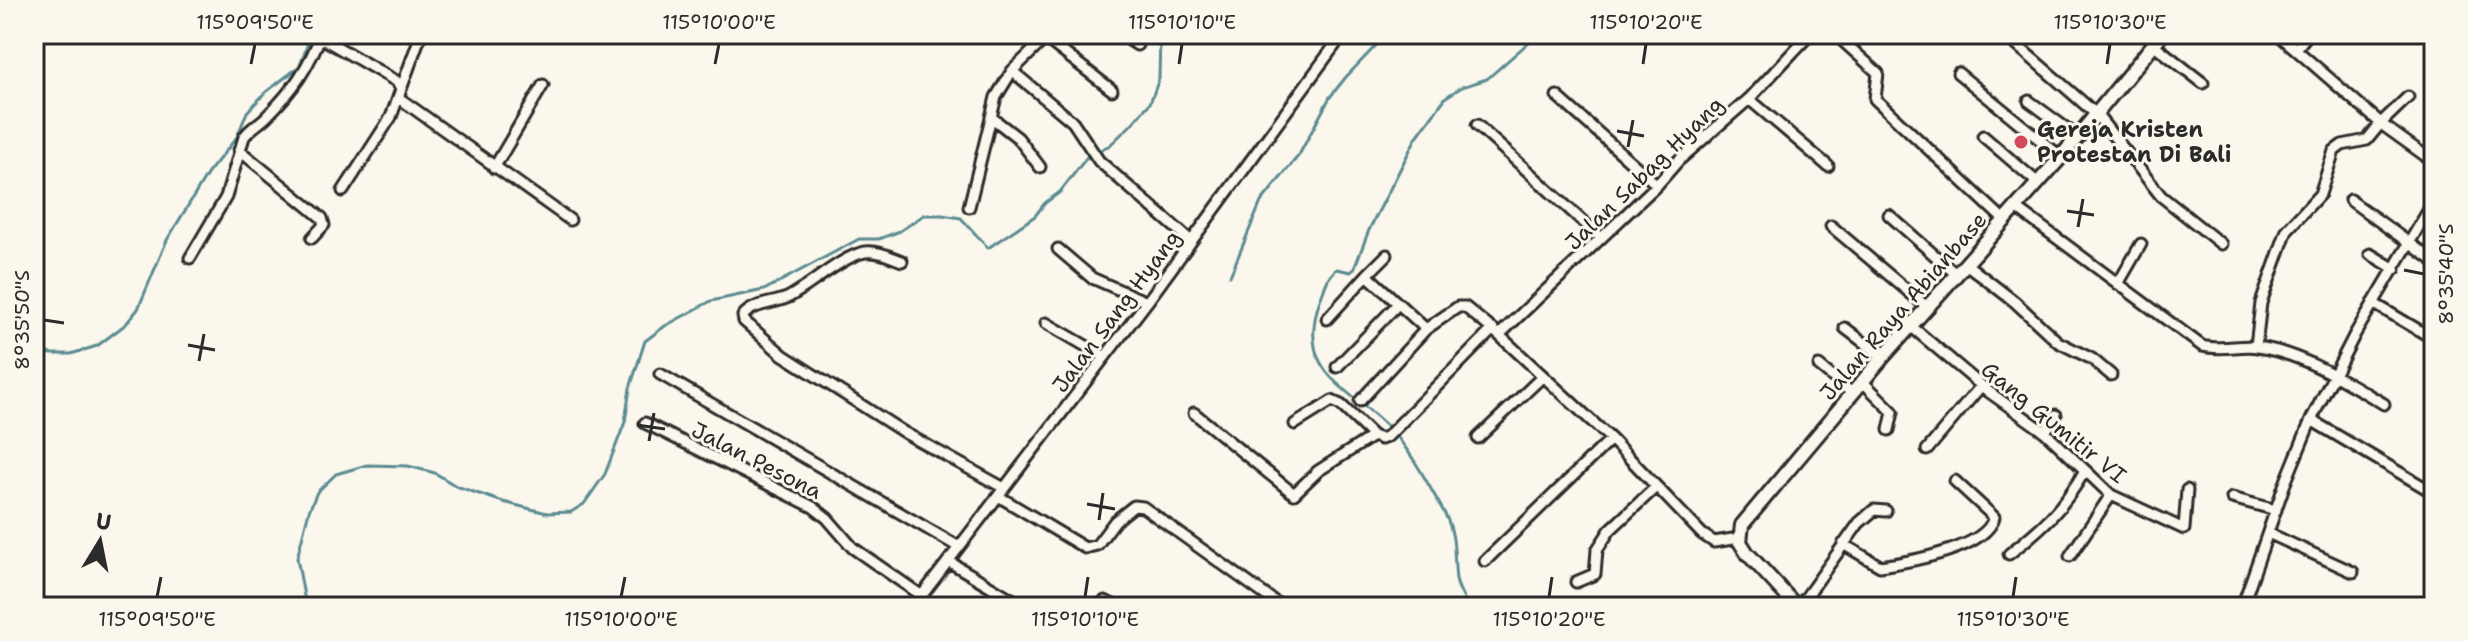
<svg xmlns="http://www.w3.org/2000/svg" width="2468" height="641" viewBox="0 0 2468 641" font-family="'Shantell Sans',sans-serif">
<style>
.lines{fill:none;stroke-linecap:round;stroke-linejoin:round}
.stream{stroke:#5a8b91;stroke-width:3}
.minor-casing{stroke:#2b2b2b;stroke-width:15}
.tertiary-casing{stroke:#2b2b2b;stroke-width:17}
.secondary-casing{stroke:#2b2b2b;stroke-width:18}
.minor{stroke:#fbf7ec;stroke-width:9}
.tertiary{stroke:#fbf7ec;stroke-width:11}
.secondary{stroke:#fbf7ec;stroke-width:12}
.ticks{fill:none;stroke:#2b2b2b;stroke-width:3}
.poi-dot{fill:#d1495b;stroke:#fbf7ec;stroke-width:3}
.labels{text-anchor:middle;stroke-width:6;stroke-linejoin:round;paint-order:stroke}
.poi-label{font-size:22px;font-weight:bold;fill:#2b2b2b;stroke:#fbf7ec;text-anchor:start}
.street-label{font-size:22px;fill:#2b2b2b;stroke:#fbf7ec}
.neatline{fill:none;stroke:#2b2b2b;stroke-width:3}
.ticks-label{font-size:20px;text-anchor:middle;fill:#2b2b2b}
</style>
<rect width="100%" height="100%" fill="#fbf7ec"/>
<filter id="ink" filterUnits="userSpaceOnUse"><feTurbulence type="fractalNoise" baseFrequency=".0125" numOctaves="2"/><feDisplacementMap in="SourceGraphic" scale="16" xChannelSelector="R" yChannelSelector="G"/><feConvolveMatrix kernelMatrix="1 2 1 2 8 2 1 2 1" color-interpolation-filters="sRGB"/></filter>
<g filter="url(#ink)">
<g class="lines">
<!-- stream -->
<path class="stream" d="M1230 276 1261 202 1299 155 1330 97 1346 77 1387 34
M34 350 52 354H71L97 346 126 324 138 309 167 240 208 173 237 137 247 112 266 92 300 66 311 34
M306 607 297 558 309 511 317 492 336 474 367 465 408 466 435 473 456 486 503 502 547 513 571 512 584 504 605 474 625 422 630 388 645 341 665 326 711 301 764 290 859 239H879L900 231 924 215H942L961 218 988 248 1035 216 1045 203 1060 192 1087 157 1110 145 1132 124 1150 103 1159 79 1160 34
M1468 607C1464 598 1457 588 1456 579 1453 555 1457 538 1445 514 1429 486 1414 456 1393 432 1353 388 1294 376 1320 300 1325 289 1326 277 1337 269L1351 272 1354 269 1369 230 1416 138 1446 97 1462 87 1487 79 1538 34"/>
<!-- minor casing -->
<g class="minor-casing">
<path id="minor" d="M1050 34 1012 71 1073 122 1099 161 1191 241
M1120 34 1137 45
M1835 34 1878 73 1875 99 2004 220
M2004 34 2096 114 2161 196 2221 244
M2278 34 2384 126 2434 162
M320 37 396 81 401 88
M1045 38 1112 90
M2153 44 2203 83
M2296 49 2308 34
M1958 73 2061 157
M1557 96 1657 185
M399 98 570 220
M1749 99 1828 166
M2029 101 2078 137
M991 117 1018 138 1040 167
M1477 125 1601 238
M1983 136 2038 183
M239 150 322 218 324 225 312 238
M494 168 543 85
M343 191 391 117 421 34
M2350 200 2434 261
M969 207 996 97 1012 71
M2015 207 2202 346C2222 351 2241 344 2258 347 2303 354 2345 381 2384 404
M1889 215 1957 275
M1831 226 1928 308
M1058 249 1092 278 1147 302
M2370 254 2395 269
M190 258 226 197 244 137C251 127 260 124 268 115 293 90 309 67 321 34
M902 261C891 257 877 250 865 252 843 256 811 285 789 297 774 304 753 303 743 316L744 321 783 355 905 433 1004 488
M1966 264 2015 302 2058 342 2092 359 2111 375
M1367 275 1387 255
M2118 284 2141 244
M2373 303 2432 338
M1327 319 1367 275 1426 329
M1046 323 1105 357
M1912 327 1989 392 2045 432 2111 495 2184 529 2187 490
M1845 328 1883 357
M1499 335 1657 185 1678 161 1749 99 1810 34
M2256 346 2261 303 2287 230 2320 194 2334 151 2342 145 2367 140 2381 123 2408 97
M1819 366 1852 393
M1337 367 1398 304
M660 374 959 547
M1862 381 1893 412 1889 430
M1360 401 1426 329 1458 307H1465L1499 335 1611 439 1702 534 1714 542 1739 538
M1194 413 1294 494 1318 471 1373 436 1381 439 1388 436 1493 329
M2311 420 2434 493
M645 423 813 507 827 518 853 548 922 596
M1295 424 1332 401 1341 405 1373 436
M2045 432 2056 415
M1478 438 1543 376
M1927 450 1981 386
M998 496 1085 548 1097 545 1115 521 1134 506 1143 507 1282 607
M2232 498 2276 510
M2268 533 2353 572
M1843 544 1880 566C1908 562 1987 549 1994 517L1955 481
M2009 554C2043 527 2062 510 2084 472
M2070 556 2111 495
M948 561 1025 607
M1485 561 1611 439
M1576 582 1595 574 1597 550 1610 530 1656 487
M913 607 1147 302 1343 34
M1096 607 1105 601 1117 607
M1799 607 1859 523 1874 510 1886 511
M2242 607 2284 486 2311 420 2355 334 2434 201"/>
</g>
<!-- tertiary casing -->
<g class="tertiary-casing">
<path id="tertiary" d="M34 40 37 34"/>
</g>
<!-- secondary casing -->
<g class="secondary-casing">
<path id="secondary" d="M1797 607 1747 553 1740 542 1742 525 1883 357 2061 157 2162 34"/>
</g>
<!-- minor -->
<use href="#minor" class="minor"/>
<!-- tertiary -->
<use href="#tertiary" class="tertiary"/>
<!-- secondary -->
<use href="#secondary" class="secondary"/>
</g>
</g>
<!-- ticks -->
<path class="ticks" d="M251 64 255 44M715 64 719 44M1179 64 1182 44M1643 64 1646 44M2107 64 2110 44M1617 131 1644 136M1628 147 1633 120M2067 211 2094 215M2078 227 2083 199M2404 270 2424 274M44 320 64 323M188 345 215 350M199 361 204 334M637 425 665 429M649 441 654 413M1087 504 1115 509M1099 520 1103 493M157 597 161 577M621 597 625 577M1085 597 1088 577M1549 597 1552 577M2013 597 2016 577"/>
<!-- markers -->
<circle class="poi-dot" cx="2021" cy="142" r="8"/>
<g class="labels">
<!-- poi labels -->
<g class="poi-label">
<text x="2037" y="137">Gereja Kristen<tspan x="2037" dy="25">Protestan Di Bali</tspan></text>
</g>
<!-- street labels -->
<g class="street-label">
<text transform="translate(1644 173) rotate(-44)" y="8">Jalan Sabag Hyang</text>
<text transform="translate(1903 306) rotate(-49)" y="8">Jalan Raya Abianbase</text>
<text transform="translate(1116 311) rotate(-53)" y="8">Jalan Sang Hyang</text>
<text transform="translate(2054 422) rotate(39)" y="8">Gang Gumitir VI</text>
<text transform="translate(757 460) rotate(27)" y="8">Jalan Pesona</text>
</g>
</g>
<!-- margin -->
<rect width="2468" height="641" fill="none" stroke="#fbf7ec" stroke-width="88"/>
<!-- north arrow -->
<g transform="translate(100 541) rotate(10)" stroke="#fbf7ec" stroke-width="6" paint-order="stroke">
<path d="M0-6L14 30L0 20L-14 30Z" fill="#2b2b2b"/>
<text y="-12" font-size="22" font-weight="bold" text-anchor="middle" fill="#2b2b2b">U</text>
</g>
<rect x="44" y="44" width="2380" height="553" class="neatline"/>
<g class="ticks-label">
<text x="255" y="29">115°09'50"E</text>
<text x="719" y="29">115°10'00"E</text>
<text x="1182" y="29">115°10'10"E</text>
<text x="1646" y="29">115°10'20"E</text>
<text x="2110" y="29">115°10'30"E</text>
<text transform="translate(2446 274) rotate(-90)" y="7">8°35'40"S</text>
<text transform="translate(22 320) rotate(-90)" y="7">8°35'50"S</text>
<text x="157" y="626">115°09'50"E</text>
<text x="621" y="626">115°10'00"E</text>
<text x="1085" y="626">115°10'10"E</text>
<text x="1549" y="626">115°10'20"E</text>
<text x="2013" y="626">115°10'30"E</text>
</g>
</svg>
